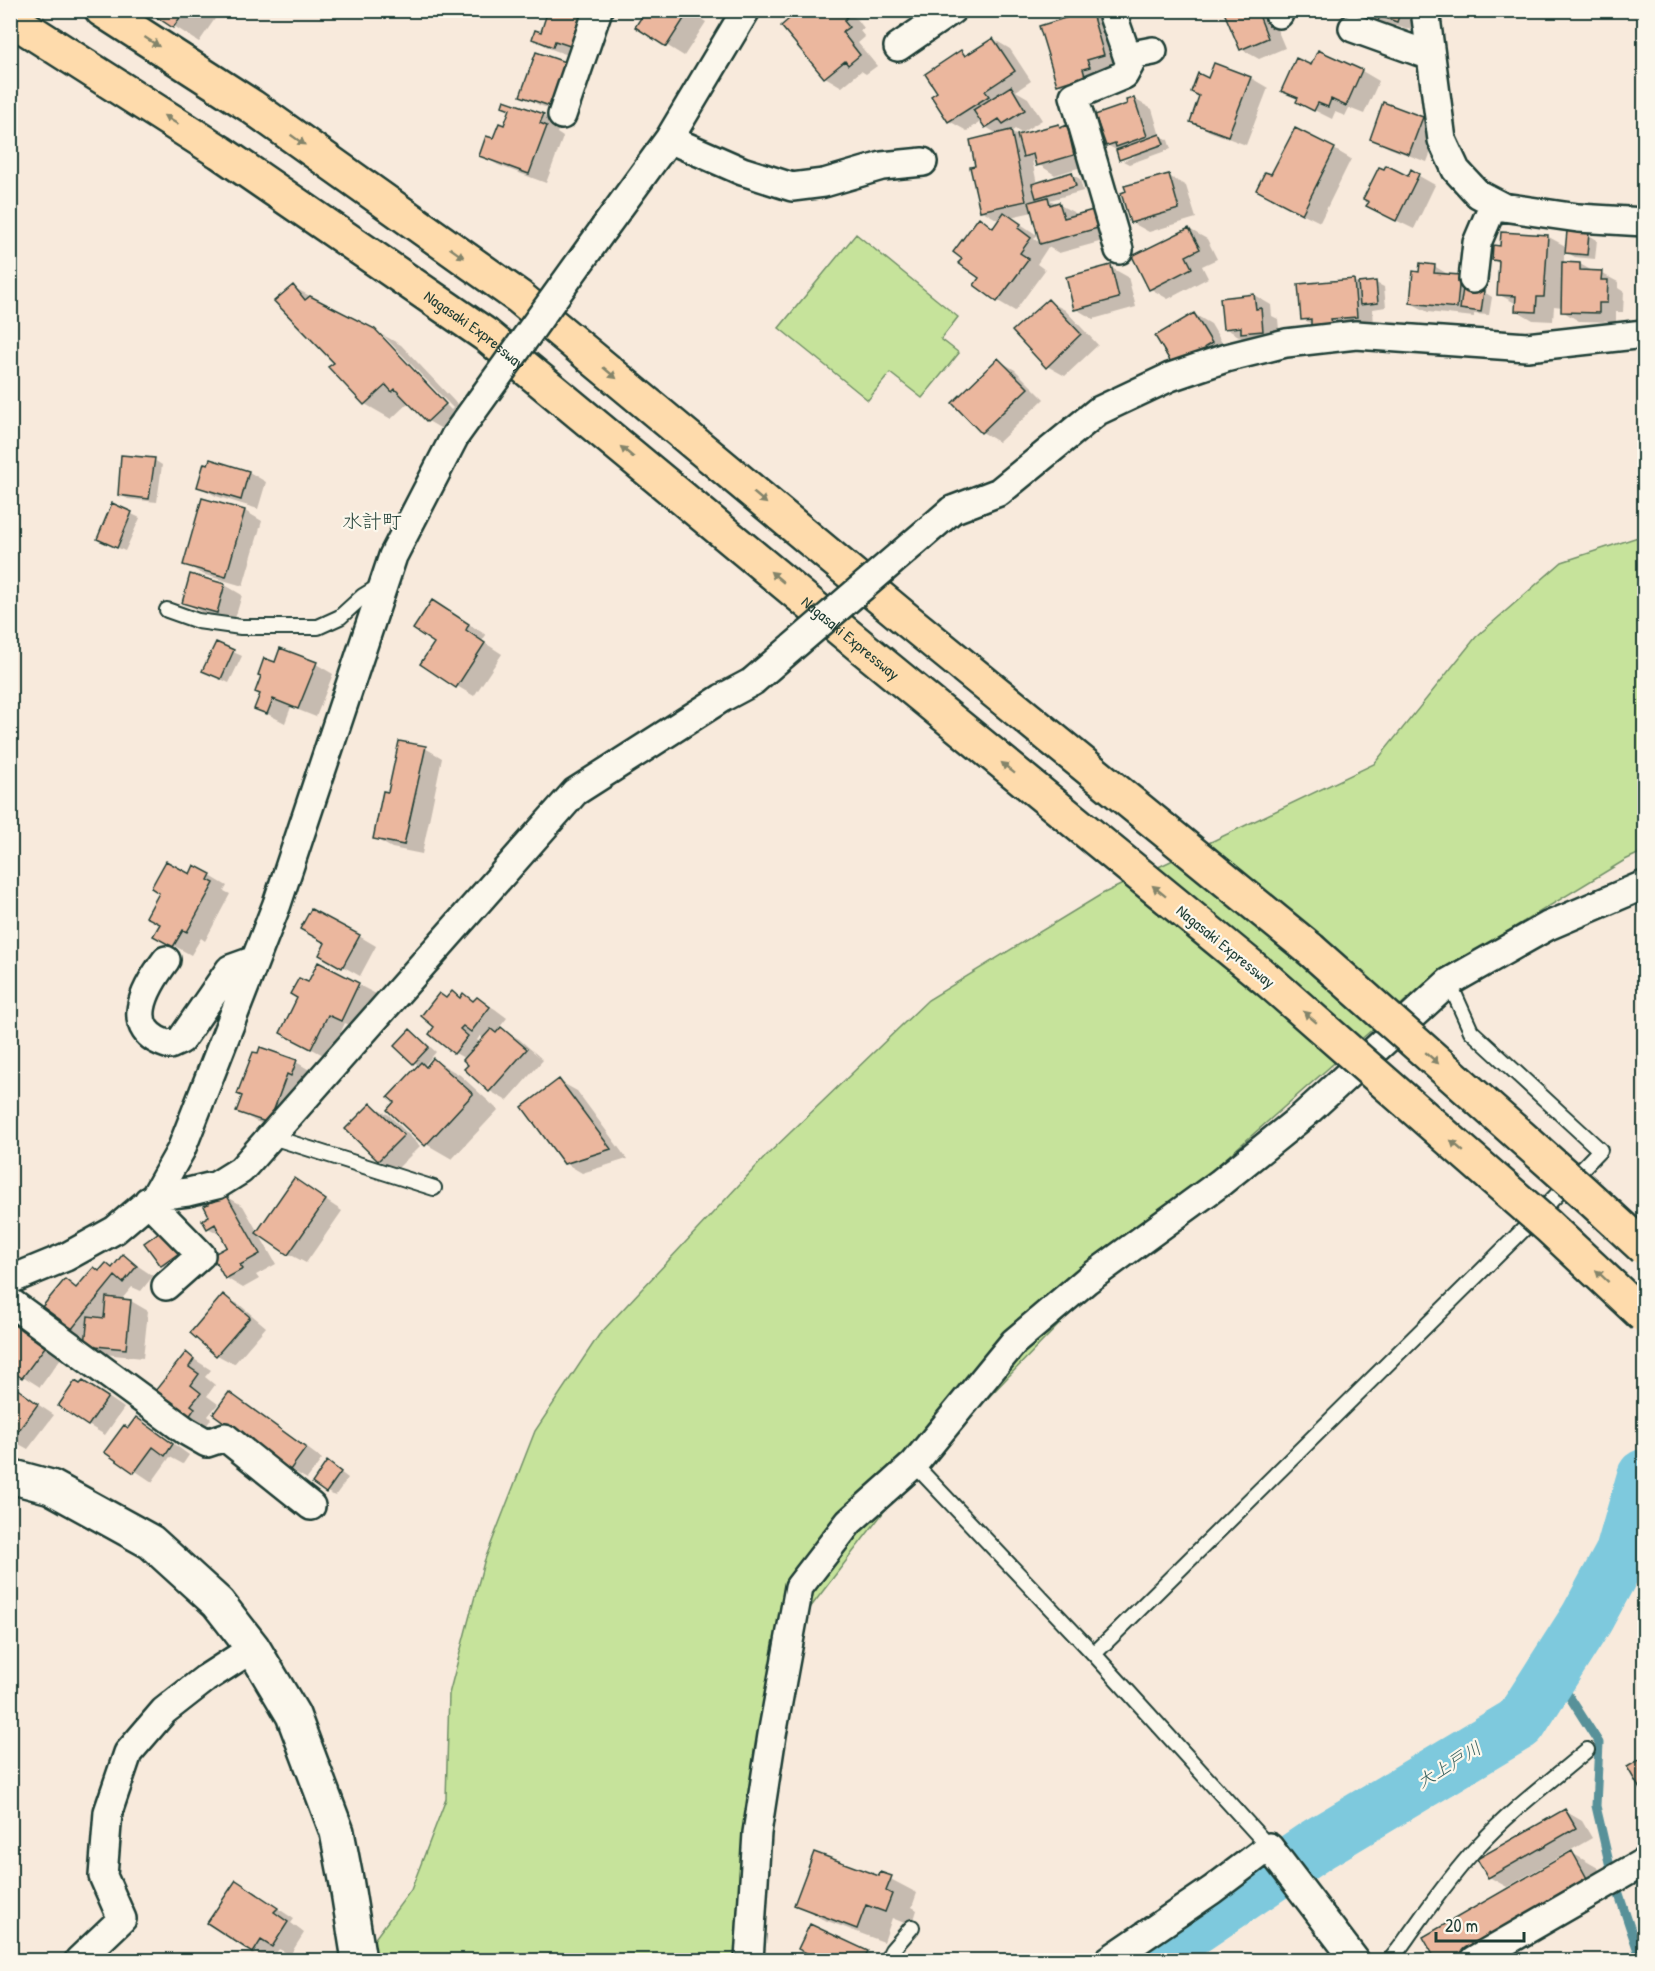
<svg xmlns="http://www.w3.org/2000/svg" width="1655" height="1971" viewBox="0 0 1655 1971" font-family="'Patrick Hand','Klee One',sans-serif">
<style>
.green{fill:#c6e39b;stroke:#729068;stroke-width:1.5}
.shadow{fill:#0003;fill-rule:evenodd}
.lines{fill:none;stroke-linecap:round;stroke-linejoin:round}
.stream{stroke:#589199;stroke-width:9}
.river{stroke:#7ec9dd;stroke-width:54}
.building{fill:#ebb79e;stroke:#1f3d34;stroke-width:1.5}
.lane-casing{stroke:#1f3d34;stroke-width:18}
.street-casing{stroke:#1f3d34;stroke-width:32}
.secondary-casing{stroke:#1f3d34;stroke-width:38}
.highway-casing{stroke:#1f3d34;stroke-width:38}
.lane{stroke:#fbf7ec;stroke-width:14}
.street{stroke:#fbf7ec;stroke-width:27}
.secondary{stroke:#fbf7ec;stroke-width:33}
.highway{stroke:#fedbac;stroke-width:33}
.street-bridge-casing{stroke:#1f3d34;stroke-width:32;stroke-linecap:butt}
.highway-bridge-casing{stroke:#1f3d34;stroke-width:38;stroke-linecap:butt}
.street-bridge{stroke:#fbf7ec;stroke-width:27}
.highway-bridge{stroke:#fedbac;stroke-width:33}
.oneway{fill:#83846a}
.labels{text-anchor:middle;stroke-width:4.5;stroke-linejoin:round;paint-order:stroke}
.street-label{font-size:16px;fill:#1f3d34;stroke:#fbf7ec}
.water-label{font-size:18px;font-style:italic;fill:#37605e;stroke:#fbf7ec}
.quarter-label{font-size:20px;fill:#1f3d34;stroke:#fbf7ec}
</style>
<rect width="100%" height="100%" fill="#f8eadc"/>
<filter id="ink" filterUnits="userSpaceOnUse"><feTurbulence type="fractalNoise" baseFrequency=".0167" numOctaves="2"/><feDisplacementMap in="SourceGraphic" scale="12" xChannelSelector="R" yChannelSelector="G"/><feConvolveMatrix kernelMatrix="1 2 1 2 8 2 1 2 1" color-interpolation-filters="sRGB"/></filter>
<g filter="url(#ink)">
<!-- green -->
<path class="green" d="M856 234 958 317 941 339 959 353 922 398 890 373 868 400 779 328Z
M1644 535V851L1625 860 1431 978 1192 1188 1006 1379 902 1488 810 1608 769 1703 747 1808 741 1960H359L411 1890 446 1799 449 1694 484 1562 535 1431 599 1335 766 1156 928 1000 1102 894 1374 764 1476 637 1562 562Z"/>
<!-- shadow -->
<path class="shadow" d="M149 10H221L199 42Z
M611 10 571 56 551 49 534 39 542 34Z
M652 10H687L706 22 684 56 637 27Z
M800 10H842L857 19 864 28 860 31 865 37 858 43 877 66 866 74 861 71 842 87 825 77 791 19Z
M1225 10H1269L1285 48 1259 59 1241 49Z
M1368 10H1421L1414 31 1397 25 1395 30 1383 26 1366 16Z
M1091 12 1108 22 1121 64 1075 94 1058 84Z
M993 39 1010 49 1031 81 1016 91 1028 98 1042 120 1021 133 1015 129 1011 132 1017 136 1016 137 1058 125 1063 128 1067 127 1084 137 1091 164 1055 175 1032 160 1037 184 1071 174 1080 179 1083 191 1050 200 1077 214V216L1092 212 1110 222 1114 238 1059 253 1048 247 1037 264 1045 270 1015 311 998 301 981 278 979 219 994 228 1000 221 981 210 977 167 999 135 986 127 982 121 967 131 949 121 933 97 939 93 961 52 967 56ZM1033 212 1042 244 1034 239 1037 235 1010 217Z
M1319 52 1362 71 1379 81 1364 114 1349 108 1345 116 1335 112 1332 119 1298 102 1299 99 1283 90 1312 67Z
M537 54 570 116 539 105 522 95Z
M1251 78 1268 88 1246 145 1209 131 1192 121Z
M1134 99 1152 109 1160 136 1168 140 1171 149 1129 164 1123 161 1135 156 1132 154 1118 151 1107 145 1129 105Z
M1384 104 1423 118 1440 128 1427 162 1389 148 1371 138Z
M543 115 560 125 557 133 563 137 546 183 498 165 481 155 505 127Z
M1334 149 1351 159 1320 222 1275 200 1272 176Z
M1412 172 1435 185 1414 229 1385 215Z
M1169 176 1186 186 1196 218 1149 232 1131 222 1128 192Z
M1189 229 1207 239 1217 259 1202 266 1208 278 1168 299 1151 289Z
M1589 235 1597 240 1595 259 1575 257 1564 251V264H1580L1594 272 1601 273 1618 282V288L1624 292 1623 312H1616V322L1579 321 1562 311V307L1554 306 1553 321 1533 320 1516 310 1517 304 1498 294 1500 264 1493 260 1501 247 1547 236 1567 247Z
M1434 266 1451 276 1460 277 1477 291 1484 292 1492 297 1489 315 1474 314V317L1428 312 1411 303 1420 273Z
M1110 267 1128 277 1136 307 1093 319 1076 309Z
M1354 281 1359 284 1376 283 1384 287 1386 307 1373 309 1374 326 1330 335 1303 319Z
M293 287 375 331 451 410 453 408 383 335 401 345 471 419 454 436 428 421 409 402 391 419 365 404 336 363Z
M1254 295 1271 305 1272 316 1278 319 1280 340 1260 342 1252 337 1242 338 1225 328Z
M1048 301 1065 310 1098 345 1065 376 1047 366Z
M1194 314 1211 324 1228 353 1174 363Z
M998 360 1015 370 1044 399 999 442 982 432Z
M154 460 162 465 157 502 128 499 119 494Z
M211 461 249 472 266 482 258 509 216 496 198 486Z
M113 505 140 518 125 551 107 543Z
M245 511 262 521 243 586 202 574 185 564Z
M192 576 225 585 242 595 234 622 201 612 184 602Z
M450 612 486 635 482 641 502 654 474 696 457 686 436 642Z
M216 644 242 656 229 683 212 675Z
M275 664H316L333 674 316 717 291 707 285 723 256 708Z
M425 748 442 758 422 854 392 848 374 838 389 794Z
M195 867 227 886 224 891 230 894 205 941 201 938 191 955 155 935Z
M359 936 376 946 360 976 321 954 327 943Z
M318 964 376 994 358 1029 345 1023 329 1058 282 1033 299 998 309 985Z
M452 993 461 998 464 995 475 1001 478 999 495 1009 507 1018 499 1028 519 1039 543 1060 507 1101 490 1091 466 1059 455 1053 436 1027 447 999ZM480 1036 484 1038 480 1043 477 1040Z
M410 1031 418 1036 436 1052 424 1066 427 1068 434 1060 460 1075 498 1110 452 1159 426 1144 420 1066 414 1062Z
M296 1062 313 1072 287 1132 255 1121 238 1111Z
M559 1081 577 1091 627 1159 582 1173 565 1163Z
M371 1105 389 1115 420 1146 396 1170 379 1160 347 1129Z
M295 1180 342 1211 306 1263 289 1254Z
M226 1196 243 1206 276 1264 256 1275 259 1279 243 1288 226 1278 229 1247 223 1236 208 1228 211 1217Z
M162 1231 186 1258 170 1270 162 1265Z
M123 1256 153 1276 141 1291 132 1287 121 1300 131 1301 148 1311 143 1358 104 1354 86 1344 87 1338 72 1329 44 1306 66 1281 78 1288 100 1272 112 1269Z
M223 1296 240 1305 266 1327 234 1364 217 1355Z
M10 1322 61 1358 40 1387 10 1368Z
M186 1354 211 1370 205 1377 215 1385 207 1396 218 1404 208 1416 211 1419 207 1425 189 1416Z
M16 1390 54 1415 28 1449 10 1439V1398Z
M101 1392 124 1408 105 1435 88 1425Z
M230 1394 247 1404 322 1459 307 1479 290 1469Z
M136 1419 153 1429 189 1455 183 1464 170 1457 152 1482 106 1451 129 1430Z
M335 1468 348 1478 335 1496 327 1492Z
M1565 1811 1582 1821 1592 1838 1507 1887 1489 1877Z
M1572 1853 1598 1868 1615 1897 1505 1960H1438L1425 1938Z
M881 1874 917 1893 912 1907 917 1910 912 1926 892 1918 884 1942 822 1919 796 1904 879 1878Z
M253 1892 294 1919 291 1923 304 1933 290 1955 279 1949 271 1960H269L254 1951Z
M867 1952 882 1960H807L810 1954Z"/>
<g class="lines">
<!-- stream -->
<path class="stream" d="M1553 1671 1599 1743 1596 1806 1611 1871 1641 1960"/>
<!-- river -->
<path class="river" d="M1146 1960 1318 1844 1520 1723 1587 1618 1622 1553 1644 1476"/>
</g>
<!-- building -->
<path class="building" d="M146 10H185L173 28Z
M548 10H590L576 48 555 41 553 47 532 39 535 30 541 32Z
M646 10 650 11H689L666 47 635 27Z
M791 10H833L835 12 842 10 847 17 844 21 849 27 842 32 860 55 848 65 845 61 824 78 781 26 789 19 786 15Z
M1091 10 1104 55 1087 60 1090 67 1083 69 1085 76 1057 85 1039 26Z
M1223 10H1257L1268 38 1240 50Z
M1366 10H1401L1397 22 1380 16 1378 21 1364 16Z
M993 38 1015 71 985 91 989 96 948 122 931 96 937 92 925 74 961 50 965 56Z
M1318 50 1362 70 1346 106 1331 99 1328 107 1318 103 1314 111 1296 102 1298 98 1281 91 1296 58 1311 65Z
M536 52 568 63 553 107 520 96Z
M1214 63 1251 77 1228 136 1190 122 1199 96 1191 92 1198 73 1208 78Z
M1011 86 1025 110 1003 124 999 119 985 128 973 110Z
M1134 98 1147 136 1116 147 1115 143 1106 146 1095 115 1127 104 1126 100Z
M504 100 544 114 540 123 547 126 529 174 479 156 486 136 493 138 499 123 504 125 510 109 502 106Z
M1383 102 1423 117 1409 154 1370 139Z
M1059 124 1060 128 1067 125 1074 155 1036 166 1033 154 1023 157 1017 135Z
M1295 128 1335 148 1302 214 1256 190 1265 172 1271 174Z
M1011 130 1026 201 980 211 970 167 975 166 970 140Z
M1160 134 1164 144 1119 160 1116 150Z
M1386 165 1408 176 1411 169 1419 174 1396 221 1366 206 1369 202 1363 199 1379 167 1384 169Z
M1072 172 1076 186 1036 198 1032 184Z
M1169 174 1179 209 1130 223 1121 193 1126 191 1124 186Z
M1048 197 1050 205 1059 202 1064 218 1093 210 1098 228 1040 244 1029 202Z
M1004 212 1021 224 1018 228 1031 238 1020 253 1029 259 997 302 974 285 979 278 958 263 962 259 953 252 979 217 993 228Z
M1189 228 1200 249 1186 256 1192 268 1149 290 1132 256Z
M1567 231 1589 233 1587 255 1565 253Z
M1501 232 1548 235 1544 297H1537L1536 312 1515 311 1516 296 1497 295 1499 261 1492 260 1493 245 1500 246Z
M1562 262 1580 263V270L1602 271 1601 280H1608L1607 303H1599V313L1561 312Z
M1420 263 1435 265 1434 273 1460 275 1457 308 1410 303 1413 271 1419 272Z
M1111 265 1119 298 1074 310 1066 277Z
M1354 279 1357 317 1331 319 1332 324 1311 326V319L1301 320 1298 284Z
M1376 281 1378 303 1360 305 1358 283Z
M293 285 305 300 310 296 375 329 446 404 427 422 395 389 392 392 386 385 364 405 328 367 334 363 274 301Z
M1463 288 1484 291 1481 312 1460 309Z
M1254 294 1256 309 1261 308 1263 331 1241 333V327L1223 329 1220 298Z
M1048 299 1081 334 1046 368 1012 331Z
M1194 313 1212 343 1205 347 1208 352 1188 364 1184 357 1172 364 1155 336Z
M998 358 1028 388 981 433 952 403Z
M121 455 155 458 149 499 118 495Z
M210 459 249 471 241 500 197 487 204 463 208 464Z
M202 498 245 510 226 577 183 565Z
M112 503 132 512 117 548 97 539Z
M190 574 225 584 217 613 182 603Z
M432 600 469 624 466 630 485 643 456 688 420 664 434 643 413 629Z
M216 642 234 650 221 679 202 671Z
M280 648 317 662 298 709 273 699 267 714 254 709 260 694 255 692 261 676 258 675 264 658 275 662Z
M399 741 426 746 404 845 373 839 383 791 388 792Z
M166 861 190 874 194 865 211 874 208 880 214 883 187 932 183 930 173 947 153 936 160 924 146 917 159 893 151 888Z
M311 909 360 935 342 968 319 955 325 943 300 929Z
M318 962 359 983 341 1021 328 1015 311 1049 280 1033 297 998 290 994 299 978 308 982Z
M452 991 460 998 463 993 473 1001 477 997 490 1007 471 1032 463 1026 460 1029 468 1036 454 1054 429 1034 434 1027 421 1016 439 993 446 998Z
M501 1027 527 1049 489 1092 464 1069 468 1065 463 1060 491 1029 496 1033Z
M410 1029 429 1047 413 1064 394 1046Z
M260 1047 297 1060 291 1076 287 1074 269 1123 236 1112 242 1096 237 1094 253 1052 258 1053Z
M433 1058 473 1094 425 1146 387 1110 394 1102 388 1097 421 1062 426 1067Z
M559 1079 611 1149 564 1164 522 1107Z
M371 1103 404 1135 378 1161 345 1129Z
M294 1178 326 1200 288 1255 256 1233Z
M226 1194 260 1254 240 1265 243 1269 225 1279 212 1255 227 1247 215 1224 207 1229 202 1220 209 1216 204 1206Z
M162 1230 179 1253 161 1266 144 1243Z
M123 1254 137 1266 123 1283 115 1276 71 1330 42 1307 65 1279 76 1288 94 1267 99 1271 106 1263 112 1268Z
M223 1294 250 1317 216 1356 190 1333Z
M106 1297 131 1300 126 1349 85 1345 88 1316 104 1318Z
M10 1322 45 1347 22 1378 10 1370Z
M186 1352 194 1359 189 1367 199 1374 191 1385 201 1393 191 1405 195 1408 189 1417 155 1391Z
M75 1381 80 1384 83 1381 108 1397 88 1426 58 1406Z
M16 1388 38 1404 11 1441 10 1396Z
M229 1392 306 1448 290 1470 213 1414Z
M136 1417 173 1444 165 1456 153 1447 134 1473 104 1452 124 1425 128 1428Z
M327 1461 341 1472 326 1493 312 1483Z
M1644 1757V1796L1627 1767Z
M1565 1809 1576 1828 1488 1878 1477 1859Z
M1572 1851 1589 1882 1454 1960H1436L1423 1937Z
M814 1852 879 1876 880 1872 892 1876 886 1891 892 1894 885 1912 866 1905 857 1929 794 1905Z
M236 1880 278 1908 274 1912 288 1922 272 1947 261 1940 253 1953 207 1923Z
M810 1924 868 1951 863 1960H806L809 1954 798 1949Z"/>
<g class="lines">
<!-- lane casing -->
<g class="lane-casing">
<path id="lane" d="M167 610 198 621 241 627H318L340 617 363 596 381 585
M272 1137 434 1188
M914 1464 1094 1654 1269 1847
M1094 1654 1525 1228 1600 1150 1471 1031 1449 982
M887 1960 892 1950 912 1927
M1390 1960C1401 1948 1407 1937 1417 1924 1436 1897 1457 1869 1480 1844 1512 1809 1551 1781 1587 1750"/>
</g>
<!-- street casing -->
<g class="street-casing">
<path id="street" d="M1111 10 1130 64 1124 75 1074 96 1119 250
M1425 10 1442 140 1456 170 1478 194 1503 207 1578 218 1644 222
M1279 14V10
M1353 28 1431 56
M898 47 952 10
M1127 56 1153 51
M562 115 598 10
M669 139 742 171 792 187 824 183 882 166 923 162
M605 227 669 139 746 10
M1473 279 1477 243 1494 203
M952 510 999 492 1098 411 1170 377 1226 358 1286 343 1356 335 1527 347 1644 334
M166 960C145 988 120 1031 170 1045L181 1040 230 969 255 960
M155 1196 188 1192 217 1185 241 1170 575 792 722 698 752 682
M148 1201 201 1255 166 1286
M10 1280 66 1257 115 1230 155 1196 181 1150 277 904 393 556 455 436
M10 1302 186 1431 207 1443 225 1437 311 1506
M79 1960 122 1919 103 1876 108 1812 128 1753 164 1711 205 1679 253 1648
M749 1960 757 1833 772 1735 799 1587 849 1522 914 1464 1014 1342 1087 1280 1220 1183 1303 1116 1449 982 1548 926 1644 885
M1109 1960 1212 1890 1269 1847 1355 1960
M1474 1960 1644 1862"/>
</g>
<!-- secondary casing -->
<g class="secondary-casing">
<path id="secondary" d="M10 1476 51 1487 151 1542 218 1603 253 1648 293 1715 337 1832 346 1879 359 1960"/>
</g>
<!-- highway casing -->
<g class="highway-casing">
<g id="highway">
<path d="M102 10 251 106 519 297 907 620 1310 949"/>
<path id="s1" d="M10 18 220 152 486 335 863 648 1269 981"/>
</g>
</g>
<!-- lane -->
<use href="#lane" class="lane"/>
<!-- street -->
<use href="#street" class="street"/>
<!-- secondary -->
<use href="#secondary" class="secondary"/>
<!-- highway -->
<use href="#highway" class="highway"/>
<!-- street-bridge casing -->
<g class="street-bridge-casing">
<path id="street-bridge" d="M455 436 605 227
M752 682 952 510"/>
</g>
<!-- highway-bridge casing -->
<g class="highway-bridge-casing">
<path id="highway-bridge" d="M1310 949 1581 1190 1644 1248
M1269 981 1548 1226 1644 1316"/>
</g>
<!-- street-bridge -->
<use href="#street-bridge" class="street-bridge"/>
<!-- highway-bridge -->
<use href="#highway-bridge" class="highway-bridge"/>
</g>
<!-- one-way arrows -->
<defs><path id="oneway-solid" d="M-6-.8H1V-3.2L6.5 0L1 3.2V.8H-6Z" transform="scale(1.5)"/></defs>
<g class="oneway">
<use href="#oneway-solid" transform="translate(152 42) rotate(33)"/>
<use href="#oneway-solid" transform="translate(171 120) rotate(-148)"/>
<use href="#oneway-solid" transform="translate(298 140) rotate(35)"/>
<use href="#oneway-solid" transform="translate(457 253) rotate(35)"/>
<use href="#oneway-solid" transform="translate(610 373) rotate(40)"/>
<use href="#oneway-solid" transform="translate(627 452) rotate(-140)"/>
<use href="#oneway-solid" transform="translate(760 498) rotate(40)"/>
<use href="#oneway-solid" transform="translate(777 577) rotate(-140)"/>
<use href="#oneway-solid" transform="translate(1008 768) rotate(-141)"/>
<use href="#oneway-solid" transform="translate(1159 891) rotate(-141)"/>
<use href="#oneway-solid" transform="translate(1310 1017) rotate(-139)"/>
<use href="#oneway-solid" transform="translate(1432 1058) rotate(41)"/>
<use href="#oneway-solid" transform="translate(1457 1146) rotate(-139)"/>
<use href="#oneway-solid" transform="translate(1602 1276) rotate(-137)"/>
</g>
</g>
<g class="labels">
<!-- street labels -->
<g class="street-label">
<text dy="6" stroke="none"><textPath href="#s1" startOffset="560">Nagasaki Expressway</textPath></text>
<text dy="6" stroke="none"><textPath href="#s1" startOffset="1046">Nagasaki Expressway</textPath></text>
<text transform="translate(1226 946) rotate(39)" y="6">Nagasaki Expressway</text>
</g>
<!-- water labels -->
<g class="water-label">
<text transform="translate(1449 1765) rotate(-31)" y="6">大上戸川</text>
</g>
<!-- quarter labels -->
<g class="quarter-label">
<text x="372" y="528">水計町</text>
</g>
</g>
<!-- margin -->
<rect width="1655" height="1971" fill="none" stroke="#fbf7ec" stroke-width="36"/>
<rect x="18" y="18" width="1619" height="1935" fill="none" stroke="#1f3d34" stroke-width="2" filter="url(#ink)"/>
<!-- scale -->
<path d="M1436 1932v9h88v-9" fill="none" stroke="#1f3d34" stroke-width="3"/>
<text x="1445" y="1932" font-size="18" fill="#1f3d34" stroke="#fbf7ec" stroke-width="4.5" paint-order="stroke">20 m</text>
</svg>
